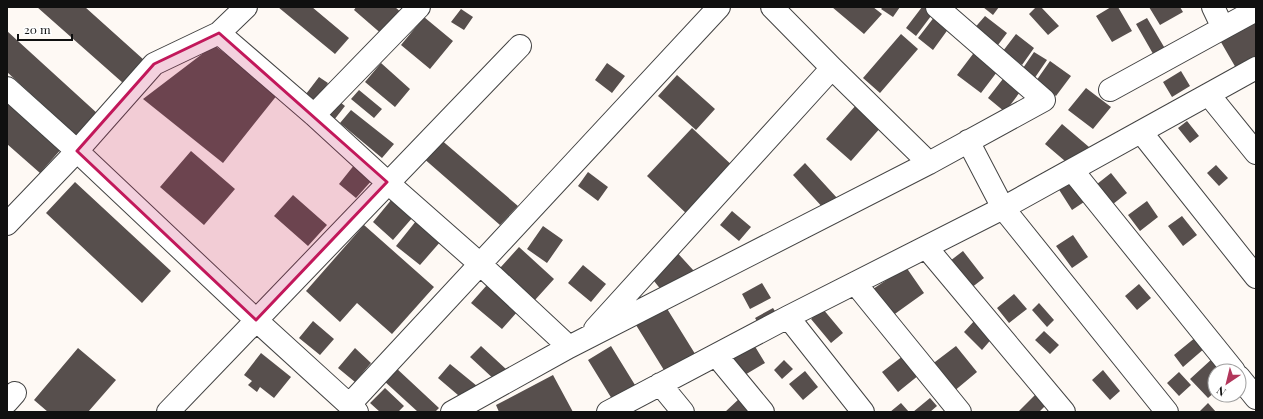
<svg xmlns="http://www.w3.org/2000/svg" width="1263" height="419" viewBox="0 0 1263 419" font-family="'Playfair Display',serif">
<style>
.building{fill:#574f4d}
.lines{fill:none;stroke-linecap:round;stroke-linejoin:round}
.street-casing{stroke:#434343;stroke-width:24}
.street{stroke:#fff;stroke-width:22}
.marked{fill:#c2185b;fill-opacity:0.2;stroke:#c2185b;stroke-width:3;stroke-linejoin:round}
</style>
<rect width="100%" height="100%" fill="#fef9f4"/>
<!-- building -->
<path class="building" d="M37 7H85L144 60 123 83Z
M278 7H312L349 38 335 54Z
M356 7H395L403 14 384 36 354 10Z
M832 7H873L882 14 864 34Z
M883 7H900L893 17 881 9Z
M922 7H927L934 12 916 36 906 28Z
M983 7H999L993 15Z
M1036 7H1041L1059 26 1048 35 1029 14Z
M1111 7H1118L1132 31 1112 42 1096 16Z
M1149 7H1180L1183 12 1160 25Z
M461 9 473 17 464 30 451 22Z
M1256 15V66L1240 75 1218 37Z
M935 16 949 28 933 50 918 38Z
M985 16 1007 33 995 49 972 31Z
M424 17 453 41 430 69 401 45Z
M1147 18 1167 52 1156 59 1136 24Z
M7 31 98 114 78 137 7 72Z
M901 34 918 49 880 93 863 78Z
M1016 34 1034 48 1022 65 1003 51Z
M214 45 278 94 223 163 143 99Z
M976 50 1000 68 981 93 957 75Z
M1034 52 1047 60 1034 79 1021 71Z
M1050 61 1071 76 1056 96 1036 81Z
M381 63 410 89 395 107 365 82Z
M607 63 625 76 612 93 595 80Z
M1181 71 1190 86 1172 97 1163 82Z
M677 75 715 109 696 130 658 96Z
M1006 75 1023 88 1005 112 988 98Z
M319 77 328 83 316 101 306 94Z
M1086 88 1111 107 1093 129 1068 110Z
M359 90 382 109 374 118 351 99Z
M7 99 63 147 40 173 7 144Z
M336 99 345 106 334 120 325 113Z
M857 104 882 126 851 161 826 139Z
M351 110 394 144 382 158 340 123Z
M1187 121 1199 136 1190 143 1178 128Z
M1062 124 1089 147 1072 167 1045 144Z
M692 128 735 168 689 216 647 176Z
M439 138 518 206 500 225 422 157Z
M191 151 235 189 204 225 160 187Z
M805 163 838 199 825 210 793 175Z
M355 164 373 179 356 198 339 184Z
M1216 165 1228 178 1219 186 1207 173Z
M588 172 608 187 598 201 578 186Z
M1111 173 1127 193 1108 208 1092 188Z
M1072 175 1087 200 1072 210 1056 185Z
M75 182 171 271 142 303 46 213Z
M293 195 327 225 308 246 274 216Z
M392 199 413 217 393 240 373 222Z
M1147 201 1158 217 1140 231 1128 215Z
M732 211 751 227 739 241 720 225Z
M1182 216 1197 235 1183 246 1168 226Z
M416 221 441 241 420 265 396 246Z
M364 225 434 287 392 334 357 303 340 322 306 291Z
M543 226 563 240 547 263 527 249Z
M1073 235 1088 257 1072 268 1056 246Z
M519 247 554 279 535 300 500 268Z
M673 248 694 271 662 291 654 281 639 291Z
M963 251 984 278 971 288 950 261Z
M583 265 606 284 591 302 568 283Z
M906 267 924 293 892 316 873 289Z
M762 283 771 298 750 309 742 294Z
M1139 284 1151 298 1137 310 1125 296Z
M487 285 518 311 502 329 471 303Z
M1014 294 1027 309 1009 323 997 308Z
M1039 303 1054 320 1047 327 1032 310Z
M666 307 697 357 667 375 636 325Z
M773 308 780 319 762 329 755 318Z
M823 309 843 333 831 343 811 319Z
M976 319 994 336 982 350 964 332Z
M313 321 334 339 320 355 299 338Z
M1044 331 1059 345 1050 354 1035 340Z
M1196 337 1205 348 1183 367 1174 355Z
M751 340 765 363 743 376 729 353Z
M481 346 507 370 496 381 470 357Z
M611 346 635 385 612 399 588 360Z
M956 346 977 372 953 392 931 365Z
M78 348 116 380 88 412H48L34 400Z
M355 348 371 363 355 382 338 368Z
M261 353 291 377 274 398 260 387 257 392 248 385 252 381 244 375Z
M903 356 919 375 898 392 882 372Z
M1213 358 1225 371H1215V392L1208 398 1190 379Z
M784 360 793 369 782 379 774 370Z
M450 364 477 386 465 401 438 378Z
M395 367 439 408 435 412H418L383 380Z
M1103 370 1120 391 1110 400 1092 380Z
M805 371 818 387 803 400 789 384Z
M1179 372 1191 385 1179 396 1167 383Z
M553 375 573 412H499L496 405Z
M385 388 404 406 398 412H380L370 403Z
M1037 393 1048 403 1039 412H1018Z
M740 398 750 412H725Z
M930 398 937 406 930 412H913Z
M901 403 909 412H890Z
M1208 403 1216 412H1199Z"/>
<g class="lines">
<!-- street casing -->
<g class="street-casing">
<path id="street" d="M772 7 832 68 929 163
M1213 7 1223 28 1256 10
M219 33 314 115 387 182 480 264 569 347
M7 88 77 151 256 320 357 412
M1110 90 1223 28
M1209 95 1256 153
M314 115 419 7
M1141 132 1256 277
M968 141 1003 208 1167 412
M1072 170 1234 371
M7 224 77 151 154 64 219 33 246 7
M926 247 1064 412
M855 283 960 412
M788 317 863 412
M595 329 832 68
M716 355 763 412
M1239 377 1256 398
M660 384 683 412
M7 402 15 393
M350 404 719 7
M168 412 520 46
M452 412 569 347 929 163 1044 100 937 7
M608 412 788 317 1003 208 1256 68"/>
</g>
<!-- street -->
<use href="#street" class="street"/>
</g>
<!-- marked area -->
<path class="marked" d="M219 33 387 182 256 320 77 151 154 64Z"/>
<!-- border -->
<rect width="1263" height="419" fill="none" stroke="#101010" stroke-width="16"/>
<!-- north arrow -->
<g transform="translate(1227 383) rotate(215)"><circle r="19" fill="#ffffff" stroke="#9f9f9f"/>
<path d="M0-3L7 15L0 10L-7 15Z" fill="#b2365b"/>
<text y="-6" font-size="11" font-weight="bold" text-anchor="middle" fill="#101010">N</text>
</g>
<!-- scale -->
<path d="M18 34v6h54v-6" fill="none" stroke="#101010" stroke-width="2"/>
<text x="24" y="34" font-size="12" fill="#101010" stroke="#ffffff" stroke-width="3" paint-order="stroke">20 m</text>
</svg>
